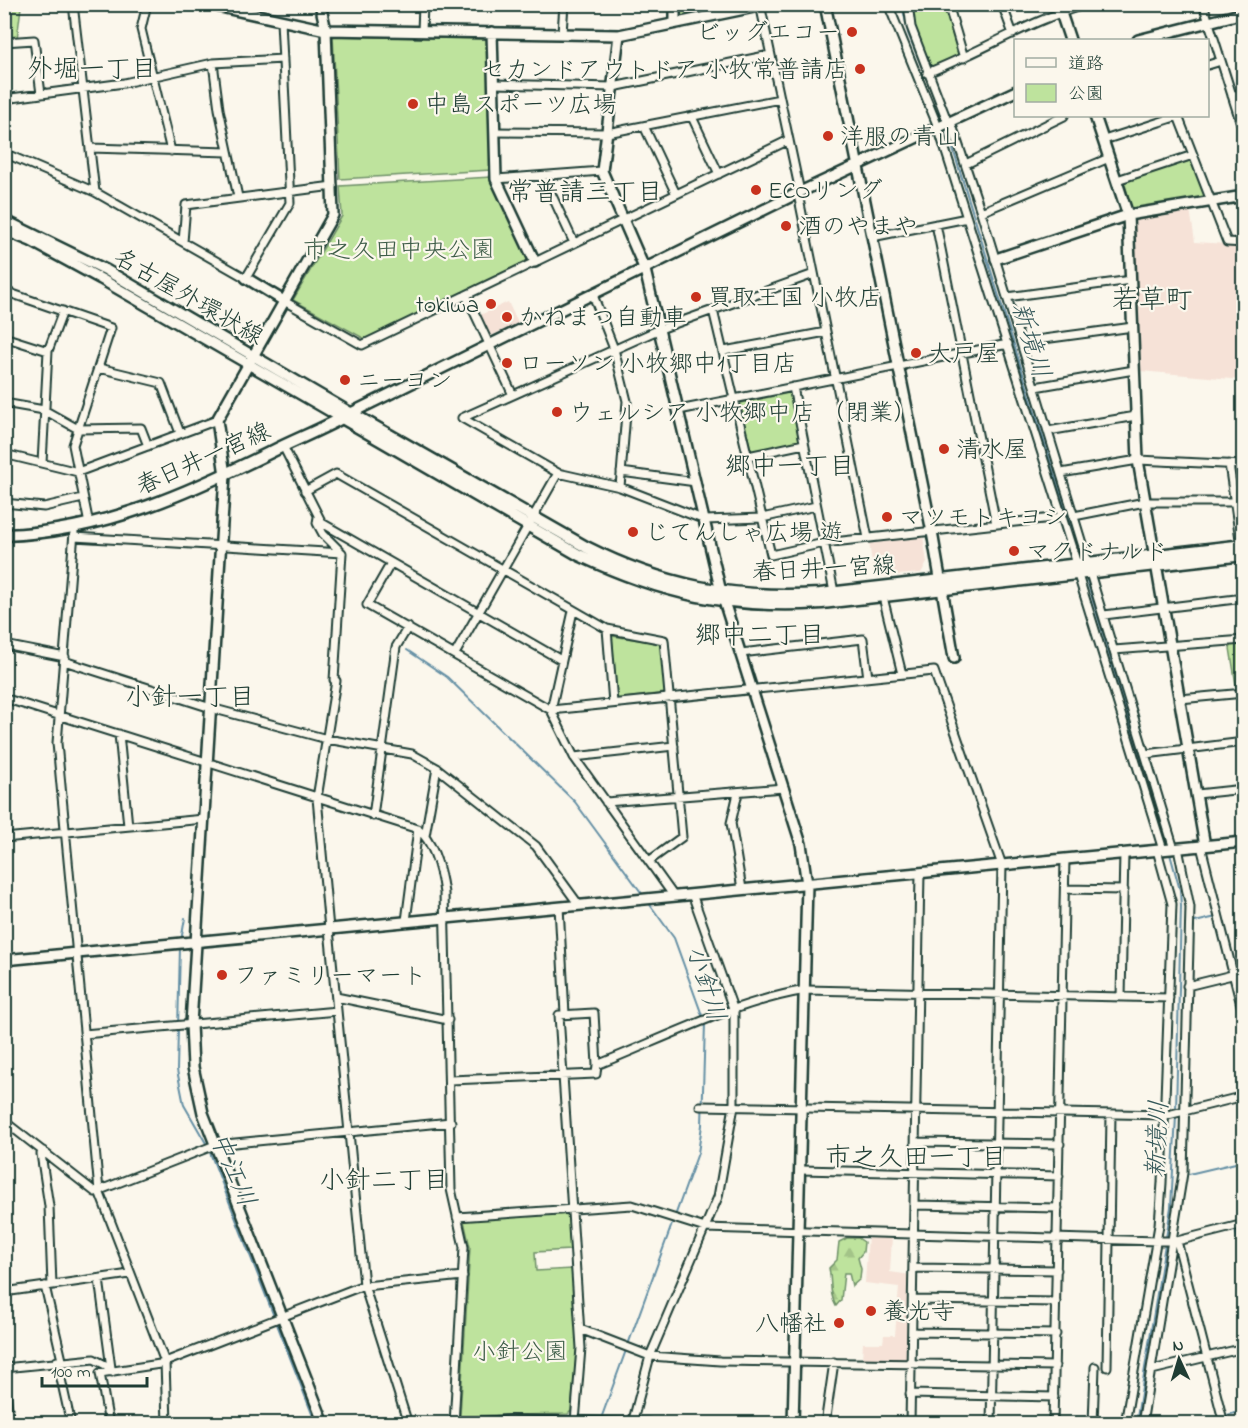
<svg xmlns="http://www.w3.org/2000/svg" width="1248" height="1428" viewBox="0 0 1248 1428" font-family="'Indie Flower','Klee One',sans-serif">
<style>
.built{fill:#f6e2d7}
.forest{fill:url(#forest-firs);stroke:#6e9068;stroke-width:1.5}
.green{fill:#bee39d;stroke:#6e9068;stroke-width:1.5}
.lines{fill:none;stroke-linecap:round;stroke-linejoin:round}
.stream{stroke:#6590a5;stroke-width:2}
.street-casing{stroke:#1f3d34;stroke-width:11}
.secondary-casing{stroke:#1f3d34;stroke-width:14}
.primary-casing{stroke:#1f3d34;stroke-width:15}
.street{stroke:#fbf7ec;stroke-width:7}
.secondary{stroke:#fbf7ec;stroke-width:9}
.primary{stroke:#fbf7ec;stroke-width:10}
.poi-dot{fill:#c8321e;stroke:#fbf7ec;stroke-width:2}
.labels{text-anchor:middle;stroke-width:4.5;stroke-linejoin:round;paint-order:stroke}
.poi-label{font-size:24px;fill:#1f3d34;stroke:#fbf7ec;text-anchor:start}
.park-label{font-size:24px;fill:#3f5e49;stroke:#fbf7ec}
.street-label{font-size:24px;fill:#1f3d34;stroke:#fbf7ec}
.neighbourhood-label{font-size:26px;fill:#1f3d34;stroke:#fbf7ec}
.water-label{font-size:26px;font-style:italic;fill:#36595a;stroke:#fbf7ec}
.quarter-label{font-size:27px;fill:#1f3d34;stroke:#fbf7ec}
</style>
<defs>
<pattern id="forest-firs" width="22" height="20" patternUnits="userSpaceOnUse" patternTransform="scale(1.5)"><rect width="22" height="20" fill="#bee39d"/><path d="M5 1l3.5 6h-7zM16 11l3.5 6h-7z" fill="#a3c488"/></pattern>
</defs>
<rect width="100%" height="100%" fill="#fbf7ec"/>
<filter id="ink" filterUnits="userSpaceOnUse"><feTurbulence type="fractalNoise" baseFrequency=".0167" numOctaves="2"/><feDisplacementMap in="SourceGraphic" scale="12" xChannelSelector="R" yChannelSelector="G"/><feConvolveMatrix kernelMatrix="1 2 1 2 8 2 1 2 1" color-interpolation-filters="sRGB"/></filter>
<g filter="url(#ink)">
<!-- built -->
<path class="built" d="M1190 209 1195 242 1243 245V380L1140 371 1134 220Z
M508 302 518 323 491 336 486 333 478 316Z
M923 536 927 563 921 573 874 577 869 542Z
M868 1235 892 1237 890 1272 911 1275 909 1360 862 1359 863 1343H883L884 1335H895L899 1287 865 1283Z"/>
<!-- forest -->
<path class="forest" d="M847 1238H858L864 1242 863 1252 858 1258 861 1269 860 1279 852 1286 849 1273H844L841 1300 836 1306C829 1295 832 1281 829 1268L837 1260 839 1242Z"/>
<!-- green -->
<path class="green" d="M7 5 21 7 17 39 5 38Z
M679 5H757L679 18Z
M910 5H946L961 56 934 69 930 67 915 30Z
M333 36 488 39 491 170 340 179Z
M1189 160 1192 161 1205 195 1203 198 1132 210 1124 181Z
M491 177 528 257 527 261 365 339 293 300 342 216 340 186Z
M789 393 792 394 801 441 752 453 739 406 741 403Z
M612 636 660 643 665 693 617 699Z
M1243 644V690L1237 691 1230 648 1232 645Z
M569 1214 570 1250 535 1252 536 1271 572 1269 577 1347 571 1411 568 1414 460 1416 470 1247 464 1221 468 1218Z"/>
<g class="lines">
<!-- stream -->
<path class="stream" d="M902 4 908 33 940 112
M948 133 1080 557
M1087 581 1167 845
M407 650 447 677 575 802 643 895
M1170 854 1180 890 1181 906 1176 1111
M648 902 674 938 703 1018
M1195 922 1216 917
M181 941 185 918
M180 947 177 1070 184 1105 207 1145 316 1424
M1189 1174 1244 1161
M1235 1229 1244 1264
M602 1416 698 1153 702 1125 705 1023
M1223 1416 1244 1411
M1136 1424 1171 1207 1176 1116"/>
<!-- street casing -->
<g class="street-casing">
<path id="street" d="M73 4 95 192
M147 4 141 29 171 151
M760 4 800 192
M888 4 938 127 1077 564
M908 4 911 27 948 123
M948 4 964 58
M1002 4 1013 34
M1203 4 1244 133
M422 32 423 4
M562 33 564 4
M4 42 34 40 41 94
M213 63 219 109 238 197
M1208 65 1221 61
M927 73C981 52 1032 19 1088 4
M493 84 613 87 770 55
M1232 96 1244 93
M4 99 124 83 213 63 283 59
M1178 116 1227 242 1244 243
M692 117 719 174
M951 122 981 212 1088 563
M644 126 676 194
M495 132 607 133 780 99
M1104 140 1178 116
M90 148 228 152
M4 153 95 192 246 278 290 203 281 21
M966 164 1064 116
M543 176 574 243
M496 179 602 171
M1117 180 1193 155
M798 194 868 538
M981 212 1109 158
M936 224 996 524
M872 237 967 218
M183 242 186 205 333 186
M4 291 111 328 73 445 89 524
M466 295 512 393
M593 295 614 349 627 401 620 487
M1007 297 1131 280
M284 301 362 345 789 140
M713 310 771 555 824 543 1062 517
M4 337 48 351
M1021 342 1133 327
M724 351 826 332
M99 368 161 383 180 433
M793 387 834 592
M1035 387 1134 370
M4 403 44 410 78 429 141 428 148 446
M679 410 1008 344
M462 418 660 329 814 274
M462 418 558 473 620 487 705 520 762 518 816 506
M1048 431 1136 416
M283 446 322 523 561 660
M4 454 78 472 217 420
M748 456 804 444
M42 463 48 351 63 311
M1229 464 1241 546
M621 472 696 482
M1061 473 1138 460 1244 465
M305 491 336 474 607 629 664 640 682 837 649 861
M4 503 44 507 83 498
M1074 516 1145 502H1235
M318 517 317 523 323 534 342 553
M74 532 57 743 99 1191 165 1362 167 1424
M74 537 342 553 334 680 336 681 317 798 329 929 364 1285 408 1424
M391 563 367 605 551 710 934 671 1002 865 991 1424
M1090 573 1174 849
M1078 575 1163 850
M883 597 902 674
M573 611 551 710 574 757 673 895
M1104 615 1244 598
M607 629 613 703
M4 645 65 657
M1114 650 1244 640
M741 653 863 639 868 678
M455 654 558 473
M64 661 211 708 327 739 412 754 437 768 536 846 579 905
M4 698 418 829C435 844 441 871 444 893L451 1189 464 1247 454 1424
M1180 699 1244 693
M119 734 128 826
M1146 754 1244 742
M574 757 674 746
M738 793 731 823 742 889
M1197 794 1244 789
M606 802 784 788
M373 816 396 647 408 627
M425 836 437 768
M4 838 204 819
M1201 846 1244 1017
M1065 889 1124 890
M559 907 565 1014
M406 921 418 829
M1187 986 1244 972
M336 997 448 1020
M1121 997 1124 853
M84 1034 337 1011
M450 1080 596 1074 597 1065C665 1038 734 1002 806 990L1169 998
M700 1106 1168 1115 1244 1096
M4 1121 95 1192 215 1145 451 1122
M916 1142 1060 1144
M43 1151 41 1154 49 1206 52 1285
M801 1170 1059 1176
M915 1205 1058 1208
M457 1217 632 1205 705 1228 1158 1241H1177L1244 1224
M1177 1241 1224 1424
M914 1268 1057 1270
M99 1279 111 1368
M45 1286 62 1360
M365 1286 463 1276
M4 1292 130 1274
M913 1300 1056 1302
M580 1329 650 1356 720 1361 1055 1366
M912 1332 1056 1334
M57 1361 71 1424
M1107 1367 1111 1114
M4 1368 94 1359 111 1368 112 1372
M1152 1370 1244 1348
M4 1377 10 1424
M910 1394 1054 1397
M575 1422 581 1348 559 1015 594 1013 597 1065
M109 1424 100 1373 160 1364 364 1285
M632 1424 650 1356 718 1197 734 1106V1011L692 894
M825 1424 834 1362
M910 1424 920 873
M1053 1424 1065 859
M1093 1424 1095 1367
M1125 1424 1159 1225 1162 1183 1172 904 1157 850
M1142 1424 1183 1173 1190 907 1178 848"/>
</g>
<!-- secondary casing -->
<g class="secondary-casing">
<path id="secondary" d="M207 4 326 30 619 35 769 4
M320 4 326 30 333 215 217 420 225 475 191 1024 193 1067 203 1113 324 1424
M675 4V23
M825 4 932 532 954 658
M1058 4 1070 40
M492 32 496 179 535 262
M619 35 602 171 645 270 721 592 801 844 807 884 793 1424
M1138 40 1244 13
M1095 116 1128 215 1138 460 1205 846
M4 220 106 270 351 413 800 192 1016 91
M4 230 31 241 101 279 342 418
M996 259 1128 215 1244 196
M246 278 284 301
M4 960 1244 842
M468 1424 509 1421 648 1424"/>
</g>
<!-- primary casing -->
<g class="primary-casing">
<path id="primary" d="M342 418 579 555C662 594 730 609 822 603L1244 555
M4 535C105 532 193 491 281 447 304 436 329 426 351 413L586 547C663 586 733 599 820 594L1244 545"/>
</g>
<!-- street -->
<use href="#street" class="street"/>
<!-- secondary -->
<use href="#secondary" class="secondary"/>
<!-- primary -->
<use href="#primary" class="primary"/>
</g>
</g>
<!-- markers -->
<g class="poi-dot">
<circle cx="852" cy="32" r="6"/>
<circle cx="860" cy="69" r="6"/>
<circle cx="413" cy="104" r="6"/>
<circle cx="828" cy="136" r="6"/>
<circle cx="756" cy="190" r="6"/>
<circle cx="786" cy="226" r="6"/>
<circle cx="696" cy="297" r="6"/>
<circle cx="491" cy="304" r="6"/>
<circle cx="507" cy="317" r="6"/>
<circle cx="916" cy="353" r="6"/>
<circle cx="507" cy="363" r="6"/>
<circle cx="345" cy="380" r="6"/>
<circle cx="557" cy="412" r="6"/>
<circle cx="944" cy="449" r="6"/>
<circle cx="887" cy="517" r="6"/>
<circle cx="633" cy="532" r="6"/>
<circle cx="1014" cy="551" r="6"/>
<circle cx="222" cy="975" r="6"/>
<circle cx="871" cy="1311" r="6"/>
<circle cx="839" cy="1323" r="6"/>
</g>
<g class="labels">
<!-- poi labels -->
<g class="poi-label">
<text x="840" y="40" text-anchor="end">ビッグエコー</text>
<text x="848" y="77" text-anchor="end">セカンドアウトドア 小牧常普請店</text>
<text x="425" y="112">中島スポーツ広場</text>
<text x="840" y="144">洋服の青山</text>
<text x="768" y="198">ECOリング</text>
<text x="798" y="234">酒のやまや</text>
<text x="708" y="305">買取王国 小牧店</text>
<text x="479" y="312" text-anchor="end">tokiwa</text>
<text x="519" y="325">かねまつ自動車</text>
<text x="928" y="361">大戸屋</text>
<text x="519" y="371">ローソン 小牧郷中1丁目店</text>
<text x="357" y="388">ニーヨン</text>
<text x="569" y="420">ウェルシア 小牧郷中店 （閉業）</text>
<text x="956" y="457">清水屋</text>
<text x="899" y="525">マツモトキヨシ</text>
<text x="645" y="540">じてんしゃ広場 遊</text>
<text x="1026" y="559">マクドナルド</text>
<text x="234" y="983">ファミリーマート</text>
<text x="883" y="1319">養光寺</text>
<text x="827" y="1331" text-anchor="end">八幡社</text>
</g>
<!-- park labels -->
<g class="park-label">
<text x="399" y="257">市之久田中央公園</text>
<text x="520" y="1359">小針公園</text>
</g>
<!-- street labels -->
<g class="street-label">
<text transform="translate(189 296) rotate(30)" y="8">名古屋外環状線</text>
<text transform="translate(203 458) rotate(-24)" y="8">春日井一宮線</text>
<text transform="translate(824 568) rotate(-3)" y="8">春日井一宮線</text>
</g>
<!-- neighbourhood labels -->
<g class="neighbourhood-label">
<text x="92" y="77">外堀一丁目</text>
<text x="585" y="200">常普請三丁目</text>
<text x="790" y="474">郷中一丁目</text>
<text x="760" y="643">郷中二丁目</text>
<text x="190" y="705">小針一丁目</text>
<text x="916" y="1165">市之久田一丁目</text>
<text x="384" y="1188">小針二丁目</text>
</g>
<!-- water labels -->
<g class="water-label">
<text transform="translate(1032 340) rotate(73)" y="9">新境川</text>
<text transform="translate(707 983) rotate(73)" y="9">小針川</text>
<text transform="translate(1156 1139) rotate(-87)" y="9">新境川</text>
<text transform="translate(234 1169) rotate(67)" y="9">中江川</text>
</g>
<!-- quarter labels -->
<g class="quarter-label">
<text x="1152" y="308">若草町</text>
</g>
</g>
<!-- margin -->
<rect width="1248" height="1428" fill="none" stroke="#fbf7ec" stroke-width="24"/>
<rect x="12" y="12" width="1224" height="1404" fill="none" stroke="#1f3d34" stroke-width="2" filter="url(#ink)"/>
<!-- legend -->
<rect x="1014" y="39" width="195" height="78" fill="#fbf7ec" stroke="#a3ada2" stroke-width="1.5"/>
<rect x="1026" y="58" width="30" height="9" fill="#fbf7ec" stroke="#a3ada2" stroke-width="1.5"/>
<text x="1068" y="69" font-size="18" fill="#1f3d34">道路</text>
<rect x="1026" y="84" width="30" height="18" fill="#bee39d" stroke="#a3ada2" stroke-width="1.5"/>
<text x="1068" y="99" font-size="18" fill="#1f3d34">公園</text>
<!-- north arrow -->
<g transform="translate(1179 1359) rotate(356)" stroke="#fbf7ec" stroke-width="4.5" paint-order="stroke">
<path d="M0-4.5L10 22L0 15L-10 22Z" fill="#1f3d34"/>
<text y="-9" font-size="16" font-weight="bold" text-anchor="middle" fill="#1f3d34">N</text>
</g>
<!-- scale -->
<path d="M42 1377v9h105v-9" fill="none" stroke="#1f3d34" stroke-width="3"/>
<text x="51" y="1377" font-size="18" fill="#1f3d34" stroke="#fbf7ec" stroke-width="4.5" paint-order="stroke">100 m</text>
</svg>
